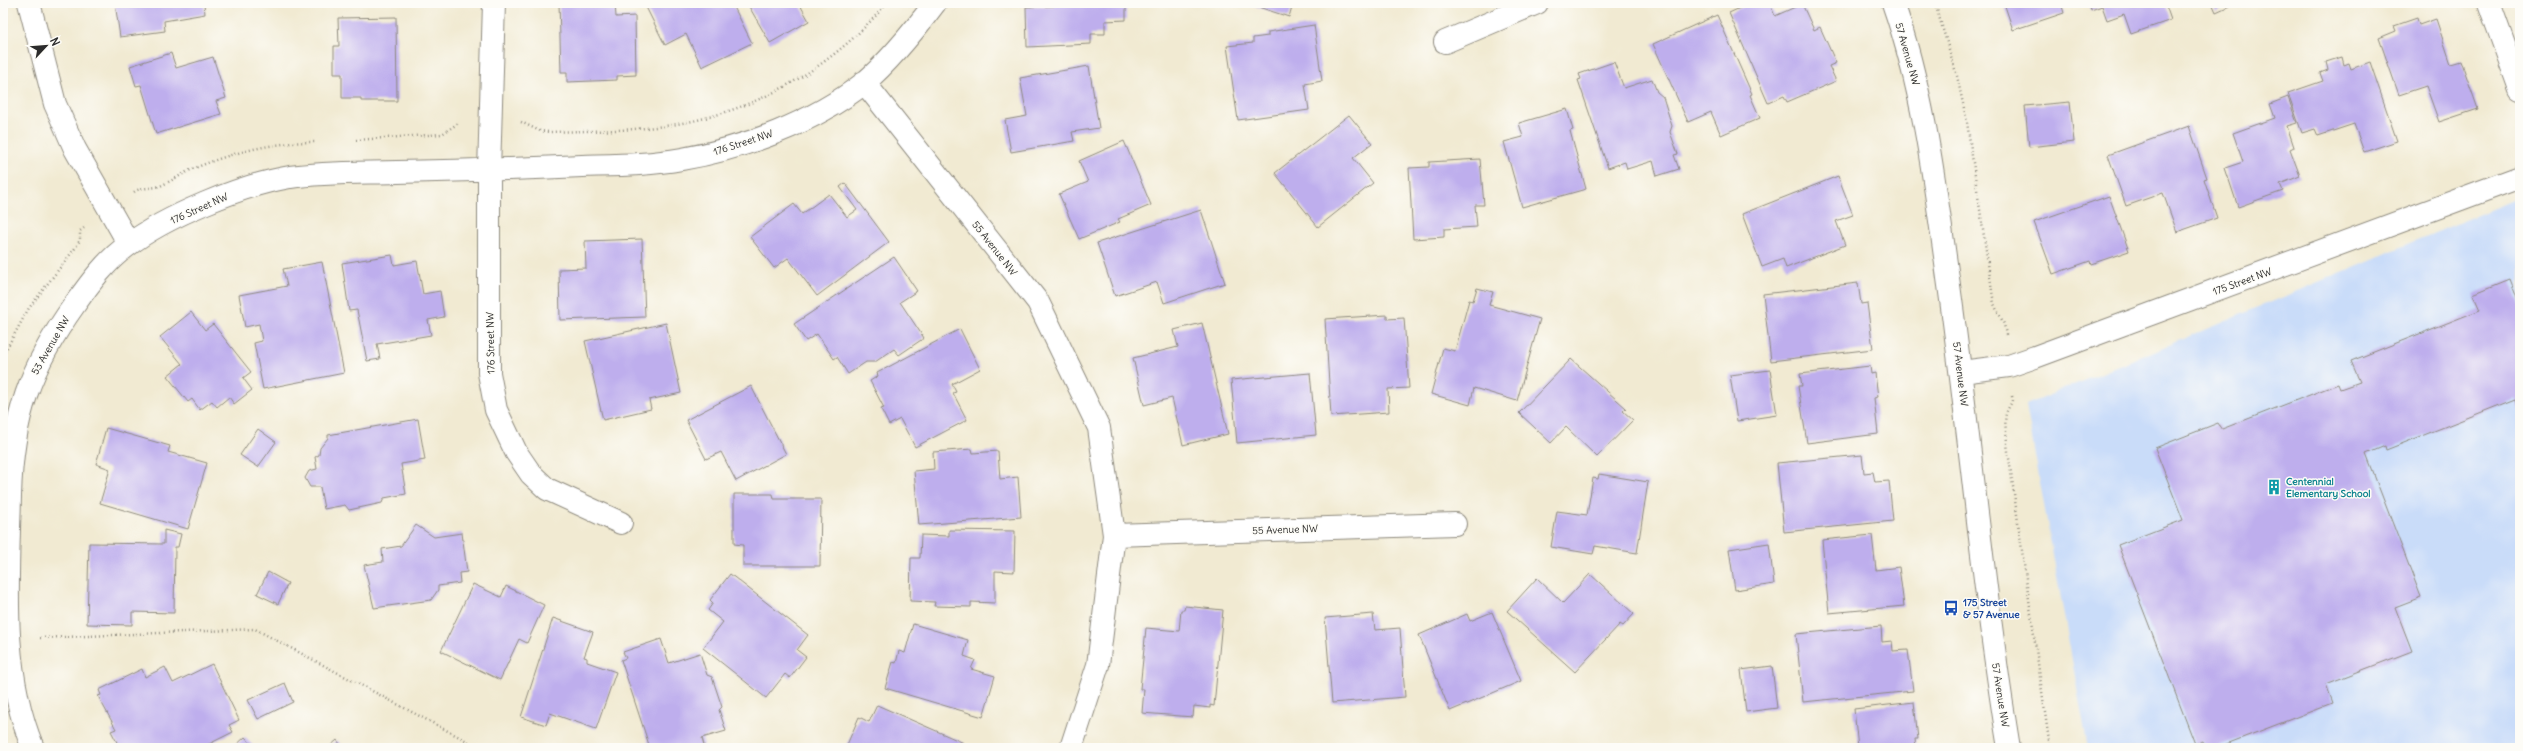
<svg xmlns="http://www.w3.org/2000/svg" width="2523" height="751" viewBox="0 0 2523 751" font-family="Delius,sans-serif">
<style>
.built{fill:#c9dcf9}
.building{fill:#beaeed}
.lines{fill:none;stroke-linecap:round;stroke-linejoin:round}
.minor-casing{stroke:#8e8a7e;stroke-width:24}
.path{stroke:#8e8a7e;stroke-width:2.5;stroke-dasharray:1 3;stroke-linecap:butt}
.minor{stroke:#fff;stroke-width:22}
.labels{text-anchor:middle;stroke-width:3;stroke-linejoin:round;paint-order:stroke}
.street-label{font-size:10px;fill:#2b2b2b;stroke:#fdfcf7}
.culture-label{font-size:10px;font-weight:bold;fill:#0d838f;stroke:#fdfcf7;text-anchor:start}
.transit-label{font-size:10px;font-weight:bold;fill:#164399;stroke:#fdfcf7;text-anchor:start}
</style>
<rect width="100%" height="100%" fill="#fdfcf7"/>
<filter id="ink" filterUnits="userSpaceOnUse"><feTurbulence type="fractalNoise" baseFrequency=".025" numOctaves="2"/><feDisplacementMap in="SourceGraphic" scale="8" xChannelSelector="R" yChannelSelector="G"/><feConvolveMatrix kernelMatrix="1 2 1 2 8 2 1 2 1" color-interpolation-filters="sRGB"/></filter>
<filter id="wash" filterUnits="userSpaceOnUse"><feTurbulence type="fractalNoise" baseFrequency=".012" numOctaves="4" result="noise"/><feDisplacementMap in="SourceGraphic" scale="16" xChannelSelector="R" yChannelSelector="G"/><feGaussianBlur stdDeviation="0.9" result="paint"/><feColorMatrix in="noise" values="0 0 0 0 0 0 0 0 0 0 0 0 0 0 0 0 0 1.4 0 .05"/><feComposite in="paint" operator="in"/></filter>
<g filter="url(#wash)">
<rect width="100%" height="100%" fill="#f1ead2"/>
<!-- built -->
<path class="built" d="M2520 197V748H2088L2026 405Z"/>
<g id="blocks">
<!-- building -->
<path class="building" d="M115 3H204L205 14 164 21 165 31 120 37Z
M559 3H615L616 17 635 16 636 75 617 76V80L567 82V72H561Z
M644 3H732L752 43 702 67 686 34 665 45Z
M747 3H799L809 21 770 43Z
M1054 3H1126V20L1105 21V34H1091V44L1027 47 1026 7 1054 6Z
M1246 3H1293L1289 17Z
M1751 3 1770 4 1775 16 1802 4 1814 30 1820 27 1836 63 1829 66 1836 81 1787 102 1784 96 1768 103 1729 13Z
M2004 3H2061L2064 13 2013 30Z
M2089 3H2165L2171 20 2131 34 2124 14 2107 20 2102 6 2091 10Z
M2212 3H2236L2216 12Z
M1717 15 1752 94 1750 95 1760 118 1721 135 1711 112 1688 122 1653 44Z
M396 17 397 101H361V98H342V74H334V46H339L338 18Z
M2417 18 2419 25 2436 19 2451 64 2461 61 2478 109 2439 122 2426 86 2399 95 2379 38 2396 31 2394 26Z
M1314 25 1322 81 1305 84 1309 110 1238 120 1227 46 1253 43V38L1268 36V32Z
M171 53 176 68 213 57 226 98 216 101 221 114 156 134 141 85 136 86 130 66Z
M2342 57 2344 65 2349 63 2351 69 2370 62 2397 141 2364 152 2354 124 2318 136 2315 129 2302 133 2288 93 2323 81 2320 73 2328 70 2326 62Z
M1614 62 1624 88 1652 79 1657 92 1663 97 1672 126 1670 132 1678 154 1674 155 1679 169 1657 176 1653 161 1627 169 1625 162 1608 168 1578 80 1581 79 1579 74Z
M1089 66 1099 128 1072 132 1074 141 1011 152 1005 120 1027 116 1020 78Z
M2288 97 2297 123 2287 126 2294 147 2290 149 2300 176 2280 184 2283 191 2238 207 2225 168 2243 162 2233 133 2275 118 2270 104Z
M2070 102 2074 142 2029 147 2025 106Z
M1567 109 1573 130 1570 131 1586 189 1522 207 1504 142 1523 137 1519 123Z
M1349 115 1372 143 1353 158 1373 183 1318 227 1275 173Z
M2189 126 2207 178 2204 179 2217 218 2177 232 2163 193 2126 206 2108 155Z
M1124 141 1151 205 1118 219 1120 222 1079 239 1059 194 1088 182 1079 161Z
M1480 159 1484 205H1475L1477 227 1444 229V237L1413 239 1409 168 1429 167V162Z
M1838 176 1853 215 1836 221 1845 245 1786 268 1783 259 1762 267 1742 214Z
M845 183 889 242 817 296 788 258 774 268 750 237 794 204 802 214 829 194 847 217 857 210 840 187Z
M2109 196 2129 251 2091 264 2090 261 2053 274 2034 222Z
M3 205H5L4 234H3Z
M1201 210 1225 283 1164 303 1157 282 1115 296 1097 243Z
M642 239 645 317 560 320 559 269 586 268 585 241Z
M392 255 394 265 417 261 423 294 440 291 444 317 428 320 431 335 377 344 380 359 367 361 357 310 349 311 342 263Z
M894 257 917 291 900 302 924 338 899 355 894 349 875 362H866L848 374 837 357 834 359 817 334 806 341 794 324Z
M322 262 344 373 263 389 254 343 262 341 259 324 245 327 239 295 287 286 283 269Z
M2510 279 2520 305V412L2515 399 2386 450 2385 446 2366 454 2421 597 2395 607 2412 651 2326 684 2333 703 2216 748H2205L2202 741 2195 744 2118 545 2183 520 2155 448 2218 423 2222 429 2338 384 2340 389 2360 382 2351 361 2480 310 2473 294Z
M1858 283 1861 304 1867 303 1873 349 1771 361 1763 294Z
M1477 288 1493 292 1489 305 1540 319 1517 401 1474 388 1470 405 1431 394 1443 348 1455 351 1469 300 1473 301Z
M191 312 205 330 213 324 251 372 243 378 252 390 234 404 229 397 217 407 212 401 200 410 192 399 188 402 167 376 182 364 160 337Z
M1387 315V319L1404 318 1409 388 1388 389 1389 412 1331 416 1325 319Z
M666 323 681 393 649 400 651 409 603 420 585 341Z
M1202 323 1228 434 1183 445 1172 398 1144 405 1133 358 1178 347 1174 330Z
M960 329 980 369 952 384 956 392 953 393 967 420 915 447 900 419 889 425 881 409 884 408 870 381 878 376 877 373Z
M1571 359 1626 408 1623 411 1633 420 1597 457 1566 427 1551 443 1519 413Z
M1870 366 1871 374 1875 373 1878 397 1874 398 1878 434 1807 443 1798 386H1802L1800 374Z
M1770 370 1777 415 1737 421 1730 375Z
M1310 373 1316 435 1237 443 1231 380Z
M751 386 786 454 736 481 721 452 706 459 686 420Z
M418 419 425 460 401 464 406 494 384 498 382 503 349 510 345 505 324 509 320 487H310L305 478 309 471 317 469 315 457 319 455 320 448 328 438V435Z
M106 428 170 446 168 452 207 463 188 529 100 503 110 469 96 464Z
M258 429 276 442 258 467 240 455Z
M972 449 973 453 998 451 1000 479 1018 477 1021 517 919 525 914 471 934 469 933 452Z
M1862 455 1864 473 1873 472 1875 482 1889 481 1893 521 1784 532 1777 463Z
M1599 474 1648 482 1637 553 1595 546 1593 554 1551 547 1557 511 1587 515 1593 478 1598 479Z
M734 494H773L774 499H821L820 566H743V545L734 544Z
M416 525 434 537 462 533 467 572 459 573 460 583 438 586V590L431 600 374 608 364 565 383 562 382 549 401 546Z
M164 530 181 534 178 547H175L174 613 132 612V625L87 624 89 543 164 544Z
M949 530 1015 531 1014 572 995 571V603L971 602V607L934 606 935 602 910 601 911 558H920L921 535 949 536Z
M1872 535 1876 570 1899 567 1904 606 1829 613 1822 540Z
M1769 543 1774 584 1735 590 1729 549Z
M268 572 288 583 278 604 257 594Z
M730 574 808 635 797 650 806 657 790 678 785 674 766 698 703 648 723 622 708 610 713 603 710 600Z
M1590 574 1634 614 1623 626 1620 624 1575 672 1507 611 1537 578 1563 603Z
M473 584 501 597 506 586 544 605 527 643 519 639 500 680 441 651Z
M1185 606 1223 610 1214 706 1210 705V708L1194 706 1193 717 1142 713 1144 689H1140L1146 628 1179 631 1181 610H1184Z
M1492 612 1521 681 1450 711 1419 635 1467 614 1470 621Z
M1373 614 1375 630 1400 628 1405 697 1332 703 1325 618Z
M553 618 593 632 584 657 587 658V662L616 672 596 729 550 713 546 725 521 717Z
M913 624 968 640 964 656 975 660 971 669 995 676 983 717 885 688 893 662 896 663 899 651 905 653Z
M1881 626 1882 642 1892 641 1893 651 1908 650 1913 691 1803 702 1796 634Z
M661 639 669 663 700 653 707 675 712 677 722 707 719 710 726 731 702 738 704 745 696 748H650L621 660 626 658 623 652Z
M212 664 239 720 229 725 233 732 201 748H120L111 731 116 729 98 696 101 695 99 690 142 669 145 677 165 667 173 683Z
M1772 666 1777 708 1746 712 1741 670Z
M285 683 293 702 258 719 248 700Z
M1914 702 1918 739H1915L1916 748H1858L1854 709Z
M877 705 964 743 962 748 846 747 859 717 869 722Z
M245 737 255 748H233Z
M337 740 343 748H328Z"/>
</g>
</g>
<g filter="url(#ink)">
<use href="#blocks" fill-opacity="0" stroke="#8e8a7e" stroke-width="1"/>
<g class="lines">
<!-- minor casing -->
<g class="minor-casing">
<path id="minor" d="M29 3 55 104 75 149 129 244
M494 3 489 171V373L496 410 516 452 531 474 547 489 621 523
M1893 3C1924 92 1935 185 1948 278 1970 434 1983 592 2009 748
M2489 3 2520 89
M1445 42 1537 3
M864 82 1038 302 1099 428 1114 535 1098 665 1071 748
M1961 372 2009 366 2035 357 2520 177
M1114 535 1455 524
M33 748C0 669 8 580 10 496 12 417 30 367 75 304 90 283 106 261 127 246 166 216 242 185 290 177 325 172 362 173 397 172 459 171 520 169 582 166 615 165 649 165 682 159 745 148 813 123 864 83 891 60 914 31 935 3"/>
</g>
<!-- path -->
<path class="path" d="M1935 3 1957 76 1967 122 1994 304 2004 324 2006 335
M521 122 540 131 549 132C581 131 614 131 646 128 741 120 826 75 887 3
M356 140 442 134 460 122
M134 192C140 187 151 189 160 186 172 181 183 173 195 168 233 152 274 142 315 142
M3 355 29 308 76 247 80 240V231L84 228
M2012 396C2013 404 2008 406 2006 414 2004 423 2007 435 2007 444L2050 748
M40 638 255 629 480 748"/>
<!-- minor -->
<use href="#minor" class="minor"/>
</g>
</g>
<!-- icons -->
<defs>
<g id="building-bare" transform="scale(1.2)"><path d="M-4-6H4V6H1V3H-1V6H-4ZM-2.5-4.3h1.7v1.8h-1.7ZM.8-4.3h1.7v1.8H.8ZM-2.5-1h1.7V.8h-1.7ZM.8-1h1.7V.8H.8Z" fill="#0f9aa8" stroke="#fdfcf7" stroke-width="2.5" paint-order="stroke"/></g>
<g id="bus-bare" transform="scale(1.2)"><path d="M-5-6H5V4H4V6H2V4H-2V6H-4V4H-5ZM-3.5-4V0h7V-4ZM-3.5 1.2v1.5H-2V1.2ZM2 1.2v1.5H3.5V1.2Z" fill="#1a4fb4" stroke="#fdfcf7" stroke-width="2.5" paint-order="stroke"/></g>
</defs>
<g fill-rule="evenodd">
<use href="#building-bare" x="2274" y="487"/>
<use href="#bus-bare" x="1951" y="608"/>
</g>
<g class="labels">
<!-- street labels -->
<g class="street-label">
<text transform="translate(1908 54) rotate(74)" y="4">57 Avenue NW</text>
<text transform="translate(743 142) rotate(-18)" y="4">176 Street NW</text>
<text transform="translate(199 208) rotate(-24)" y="4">176 Street NW</text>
<text transform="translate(995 248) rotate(52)" y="4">55 Avenue NW</text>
<text transform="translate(2242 281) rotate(-20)" y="4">175 Street NW</text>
<text transform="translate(490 343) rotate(-91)" y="4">176 Street NW</text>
<text transform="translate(50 345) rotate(-60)" y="4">53 Avenue NW</text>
<text transform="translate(1961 374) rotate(83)" y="4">57 Avenue NW</text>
<text transform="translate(1285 529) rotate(-2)" y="4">55 Avenue NW</text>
<text transform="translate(2001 695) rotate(81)" y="4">57 Avenue NW</text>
</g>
<!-- culture labels -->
<g class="culture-label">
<text x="2286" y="485">Centennial<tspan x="2286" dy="12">Elementary School</tspan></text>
</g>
<!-- transit labels -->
<g class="transit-label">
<text x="1963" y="606">175 Street<tspan x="1963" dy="12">&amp; 57 Avenue</tspan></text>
</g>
</g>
<!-- margin -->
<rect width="2523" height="751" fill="none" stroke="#fdfcf7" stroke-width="16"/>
<!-- north arrow -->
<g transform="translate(46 46) rotate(64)" stroke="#fdfcf7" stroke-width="3" paint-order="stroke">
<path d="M0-3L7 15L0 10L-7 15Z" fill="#2b2b2b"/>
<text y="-6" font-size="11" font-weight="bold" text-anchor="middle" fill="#2b2b2b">N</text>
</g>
</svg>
